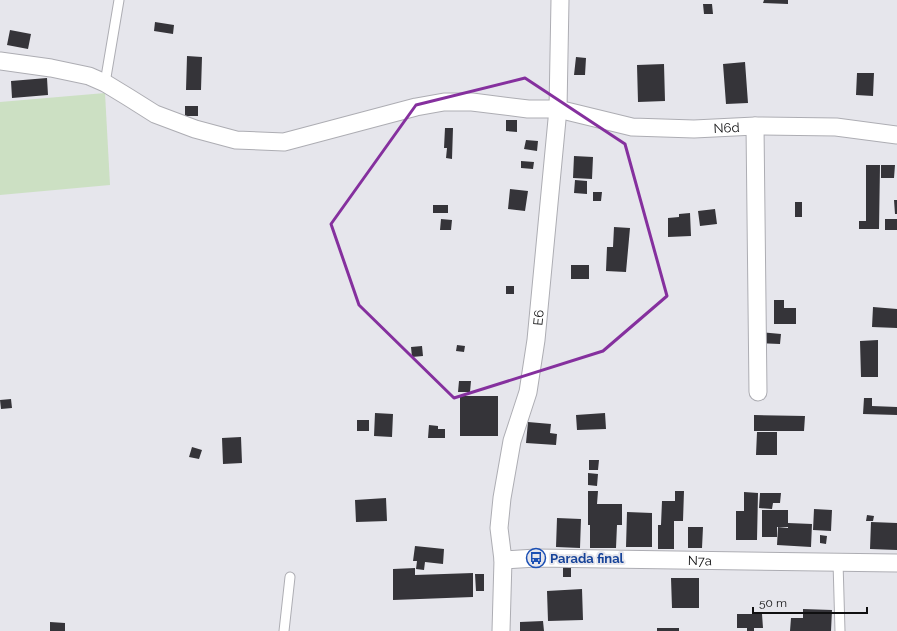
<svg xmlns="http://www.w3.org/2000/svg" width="897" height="631" viewBox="0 0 897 631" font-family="Raleway,sans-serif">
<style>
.green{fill:#cce0c3}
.building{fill:#353439}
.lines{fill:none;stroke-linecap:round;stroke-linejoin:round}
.service-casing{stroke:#adadb3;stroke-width:11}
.minor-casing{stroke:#adadb3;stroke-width:19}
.service{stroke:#fff;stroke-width:9}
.minor{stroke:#fff;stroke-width:17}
.marked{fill:none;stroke:#85309e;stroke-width:3;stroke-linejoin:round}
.labels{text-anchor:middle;stroke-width:4;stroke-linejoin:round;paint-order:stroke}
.street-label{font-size:13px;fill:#0f0f10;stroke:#e6e6ec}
.transit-label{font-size:13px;font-weight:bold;fill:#164399;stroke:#e6e6ec;text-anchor:start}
</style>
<rect width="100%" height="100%" fill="#e6e6ec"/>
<!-- green -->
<path class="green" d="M105 93 110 185 0 195V102Z"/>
<!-- building -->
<path class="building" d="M764 0H788V4L763 3Z
M703 4H712L713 14H704Z
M155 22 174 25 173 34 154 31Z
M10 30 31 34 28 49 7 45Z
M187 56 202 57 201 90H186Z
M576 57 586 58 585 75H574Z
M745 62 748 103 726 104 723 64Z
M664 64 665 101 638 102 637 65Z
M857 73H874L873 96 856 95Z
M47 78 48 95 12 98 11 81Z
M185 106H198V116H185Z
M506 120H517V132L506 131Z
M445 128H453L452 159 446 158 447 148H444Z
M526 140 538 141 537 151 524 149Z
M574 156 593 157 592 179 573 178Z
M521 161 534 162 533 169 521 168Z
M866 165H880L879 229H859V221H866Z
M881 165H895L894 178H881Z
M575 180 587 181V194L574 193Z
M510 189 528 191 525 211 508 209Z
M593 192H602L601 201H593Z
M894 200H897V214H895Z
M795 202H802V217H795Z
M433 205H448V213H433Z
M715 209 717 224 700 226 698 211Z
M690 213 691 236 668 237V218L679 217V214Z
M441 219 452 220 451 230H440Z
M885 219H897V230H885Z
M614 227 630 228 626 272 606 271 607 247H613Z
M571 265H589V279H571Z
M506 286H514V294H506Z
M774 300H784V308H796V324H774Z
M873 307 897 309V328L872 327Z
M760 332 781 334 780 344 759 343Z
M878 340V377H861L860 341Z
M457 345 465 346 464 352 456 351Z
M422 346 423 356 412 357 411 347Z
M459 381H471L470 392H458Z
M460 396H498V436H460Z
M864 398H872V406L897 407V415L863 414Z
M11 399 12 408 1 409 0 400Z
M375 413 393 414 392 437 374 436Z
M605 413 606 429 577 430 576 415Z
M754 415 805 416 804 431H754Z
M357 420H369V431H357Z
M528 422 551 424 550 433 557 434 556 445 526 443Z
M429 425 438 426V429H445V438H428Z
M757 432H777V455H756Z
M241 437 242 463 223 464 222 438Z
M192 447 202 450 199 459 189 457Z
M589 460H599L598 470H589Z
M588 473 598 474 597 486 588 485Z
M588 491H598L597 504H622V525H617L616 548H590V525H588Z
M675 491H684L683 521H674V549H658V525H661L662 501H675Z
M744 492 758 493 757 540H736V511H744Z
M760 493H781L780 503H773L772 509 759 508Z
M386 498 387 521 356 522 355 500Z
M814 509 832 510 831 531 813 530Z
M762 510H788V523L812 524 811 547 777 545 778 527 788 528V527H775H777V537H762Z
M627 512 652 513V547H626Z
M867 515 874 516 873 521H866Z
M557 518 581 519 580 548 556 547Z
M871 522 897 523V550L870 549Z
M688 527H703L702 548H688Z
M820 535 827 536 826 544 820 543Z
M415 546 444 549 443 564 425 562 424 570 416 569 417 561H413Z
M563 567H571V577H563Z
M415 568V575L473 573V597L393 600V569Z
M475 574H484V591H476Z
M671 578H699V608H672Z
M582 589 583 620 548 621 547 591Z
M803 609 832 610 831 631H790L791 618H803Z
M737 614H762L763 628H754V631H747V628H737Z
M543 621 544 631H520V622Z
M50 622 65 623V631H50Z
M657 628H679V631H657Z"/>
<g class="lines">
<!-- service casing -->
<g class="service-casing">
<path id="service" d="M105 83 119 0
M838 562 840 631
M284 631 290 577"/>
</g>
<!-- minor casing -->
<g class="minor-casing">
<g id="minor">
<path id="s1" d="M0 61 51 68 89 76 105 83 128 97 155 114 195 129 236 140 284 142 416 107 444 102H472L528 109H558L632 127 694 129 755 126 836 127 897 135"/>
<path d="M755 126 758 392"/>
<path id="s2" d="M503 560 536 558 897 563"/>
<path id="s3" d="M501 631 503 560 499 528 502 498 512 441 528 392 536 340 558 109 560 0"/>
</g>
</g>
<!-- service -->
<use href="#service" class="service"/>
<!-- minor -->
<use href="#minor" class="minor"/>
</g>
<!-- marked area -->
<path class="marked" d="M525 78 625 144 667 296 603 351 454 398 359 305 331 224 416 105Z"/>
<!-- icons -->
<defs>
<g id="bus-ring" transform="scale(1)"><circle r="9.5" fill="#e6e6ec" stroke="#1a4fb4" stroke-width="1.5"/><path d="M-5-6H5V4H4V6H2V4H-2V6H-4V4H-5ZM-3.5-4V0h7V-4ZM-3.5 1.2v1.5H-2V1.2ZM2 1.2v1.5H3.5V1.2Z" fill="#1a4fb4"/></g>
</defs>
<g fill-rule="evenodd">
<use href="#bus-ring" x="536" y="558"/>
</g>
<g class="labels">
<!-- street labels -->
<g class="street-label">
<text dy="5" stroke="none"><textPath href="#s1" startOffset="750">N6d</textPath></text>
<text dy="5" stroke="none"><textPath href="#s3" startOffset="318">E6</textPath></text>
<text dy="5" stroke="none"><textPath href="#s2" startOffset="197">N7a</textPath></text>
</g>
<!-- transit labels -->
<g class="transit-label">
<text x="550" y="563">Parada final</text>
</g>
</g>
<!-- scale -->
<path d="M753 607v6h114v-6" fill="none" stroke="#0f0f10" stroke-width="2"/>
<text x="759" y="607" font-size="12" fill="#0f0f10" stroke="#e6e6ec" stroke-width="3" paint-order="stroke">50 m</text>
</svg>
